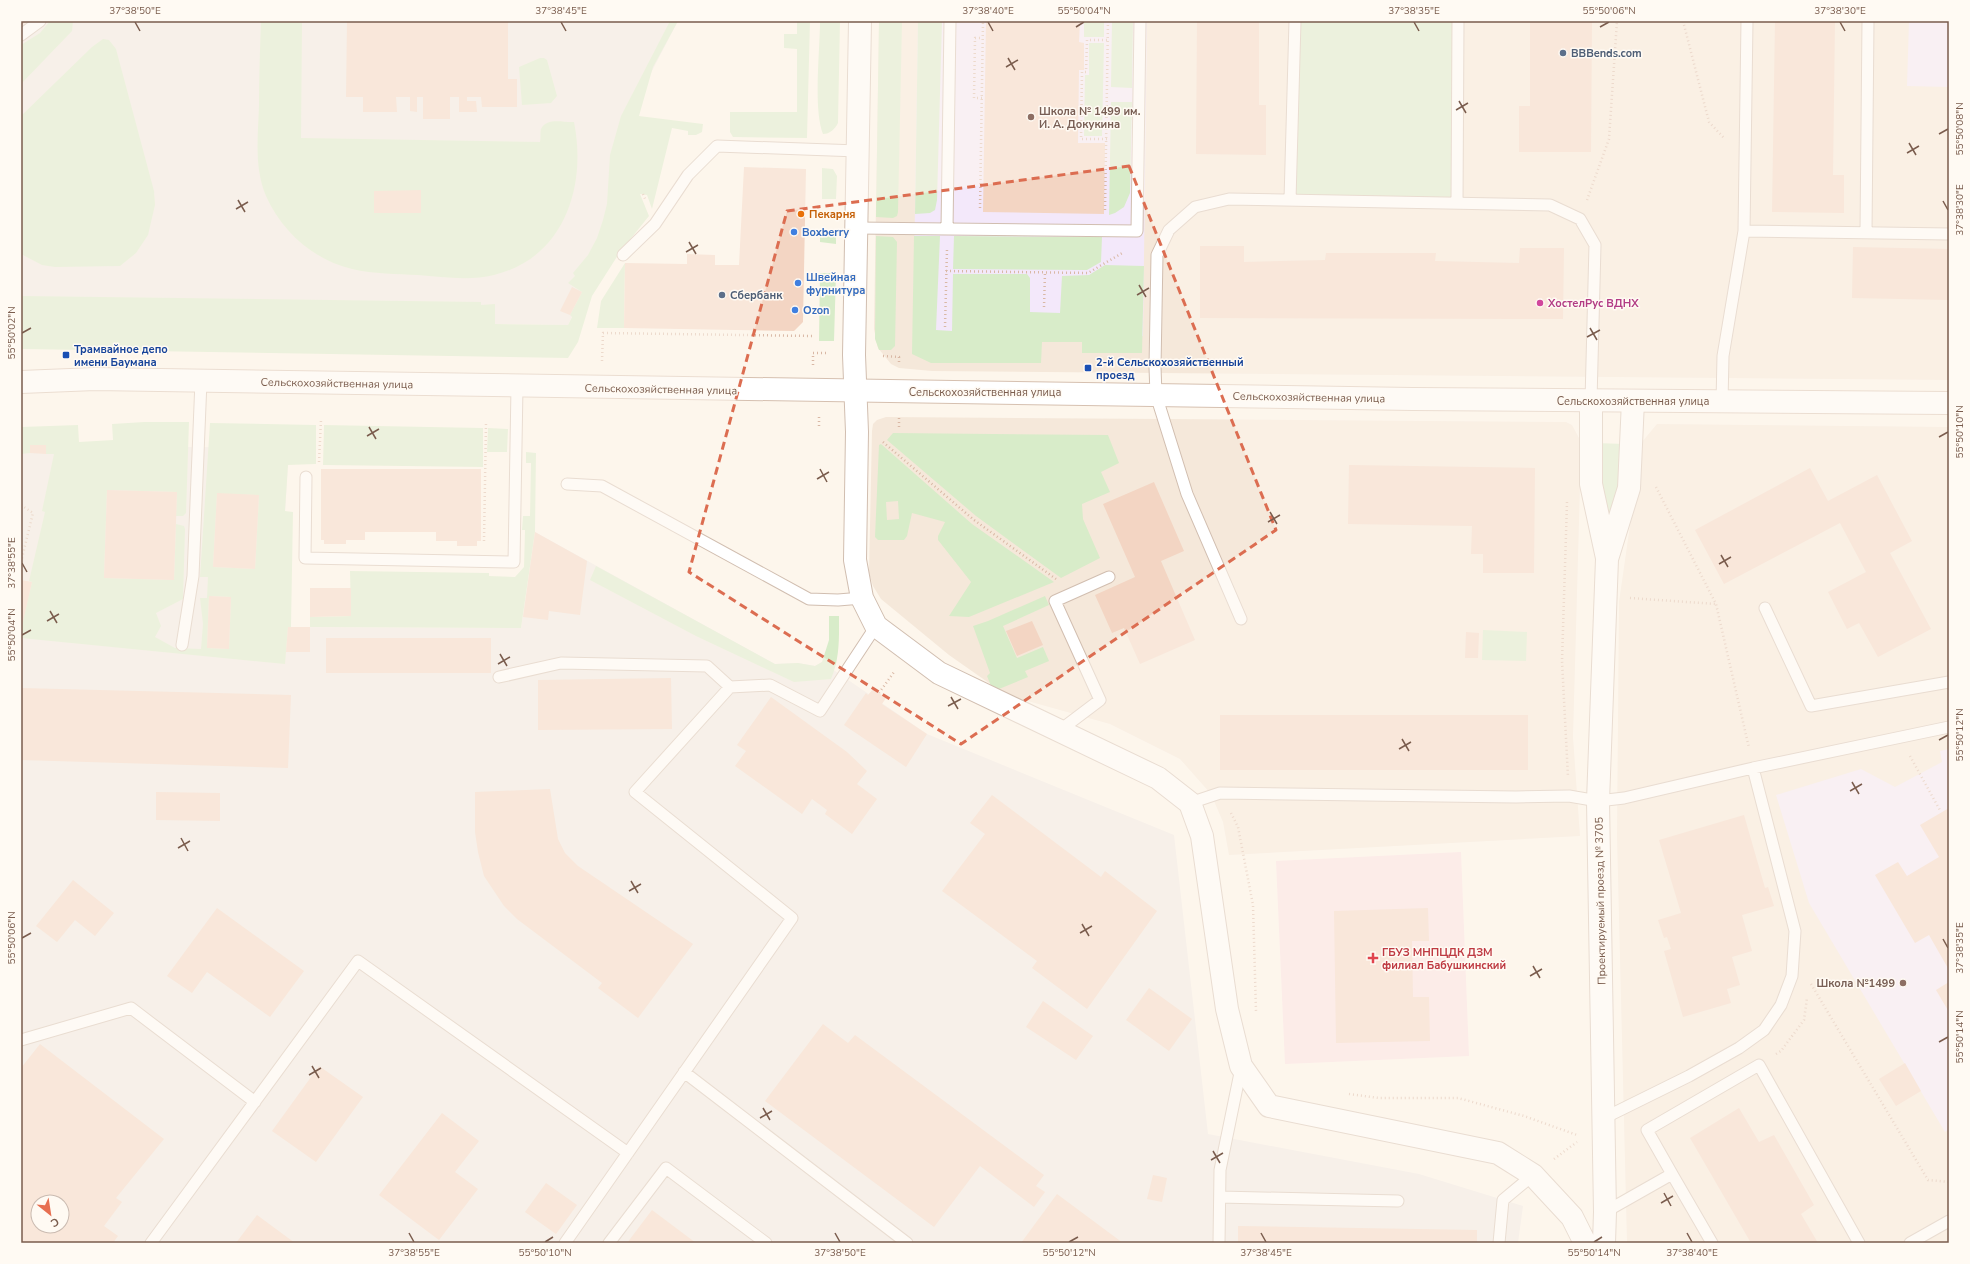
<svg xmlns="http://www.w3.org/2000/svg" width="1970" height="1264" viewBox="0 0 1970 1264" font-family="'Nunito Sans',sans-serif">
<style>
.residential{fill:#f5e8da}
.industrial{fill:#efe9e4;fill-rule:evenodd}
.education{fill:#f3e8fa}
.medical{fill:#fbdfe3}
.green{fill:#d8ecc9;fill-rule:evenodd}
.building{fill:#f3d5c3;fill-rule:evenodd}
.lines{fill:none;stroke-linecap:round;stroke-linejoin:round}
.lane-casing{stroke:#d1beb0;stroke-width:13}
.street-casing{stroke:#d1beb0;stroke-width:24}
.secondary-casing{stroke:#d6c0b0;stroke-width:24}
.path{stroke:#d9b8a5;stroke-width:2.5;stroke-dasharray:1 3;stroke-linecap:butt}
.lane{stroke:#fff;stroke-width:11}
.street{stroke:#fff;stroke-width:22}
.secondary{stroke:#fff;stroke-width:22}
.marked{fill:none;stroke:#dc6d51;stroke-width:3;stroke-dasharray:8 5;stroke-linejoin:round}
.ticks{fill:none;stroke:#7a5c4d;stroke-width:1.5}
.service-dot{fill:#5c6f8a;stroke:#fffaf3;stroke-width:1.5}
.education-dot{fill:#8d6e63;stroke:#fffaf3;stroke-width:1.5}
.food-dot{fill:#e8710a;stroke:#fffaf3;stroke-width:1.5}
.shop-dot{fill:#3f7fe0;stroke:#fffaf3;stroke-width:1.5}
.hotel-dot{fill:#d1479c;stroke:#fffaf3;stroke-width:1.5}
.transit-dot{fill:#1a4fb4;stroke:#fffaf3;stroke-width:1.5}
.health-dot{fill:#e0444e;stroke:#fffaf3;stroke-width:1.5}
.labels{text-anchor:middle;stroke-width:3;stroke-linejoin:round;paint-order:stroke}
.service-label{font-size:11px;font-weight:bold;fill:#4e5e75;stroke:#fffaf3;text-anchor:start}
.education-label{font-size:11px;font-weight:bold;fill:#785e54;stroke:#fffaf3;text-anchor:start}
.food-label{font-size:11px;font-weight:bold;fill:#c56008;stroke:#fffaf3;text-anchor:start}
.shop-label{font-size:11px;font-weight:bold;fill:#366cbe;stroke:#fffaf3;text-anchor:start}
.hotel-label{font-size:11px;font-weight:bold;fill:#b23c85;stroke:#fffaf3;text-anchor:start}
.transit-label{font-size:11px;font-weight:bold;fill:#164399;stroke:#fffaf3;text-anchor:start}
.street-label{font-size:11px;fill:#7a5c4d;stroke:#fffaf3}
.health-label{font-size:11px;font-weight:bold;fill:#be3a42;stroke:#fffaf3;text-anchor:start}
.neatline{fill:none;stroke:#7a5c4d;stroke-width:1.5}
.ticks-label{font-size:10px;text-anchor:middle;fill:#7a5c4d}
</style>
<rect width="100%" height="100%" fill="#fdf6ec"/>
<!-- residential -->
<path class="residential" d="M879 21H1949V380L932 371 899 368 891 364 878 348 874 329Z
M886 417 1566 422 1572 425 1579 438 1581 450 1573 737 1580 836 1229 855 1223 822 1211 794 1180 759 1110 724 1006 695 949 655 881 599 873 586 869 573 872 431 873 424 877 420Z
M1657 424 1949 427V1243H1627L1617 836 1619 602 1642 442Z"/>
<!-- industrial -->
<path class="industrial" d="M21 21H678L627 119 619 216 568 325 21 318Z
M21 445 289 448 278 626 288 627 521 628 535 532 775 664 798 663 815 666 822 662 927 734 1174 835 1208 1134 1419 1174 1523 1206 1518 1243H21ZM38 1202H62V1226H38Z"/>
<!-- education -->
<path class="education" d="M918 21H1147L1143 336 913 331Z
M1909 21H1949V87L1907 86Z
M1949 749V1129L1945 1132 1809 903 1776 795 1861 769 1895 787 1942 762 1940 751Z"/>
<!-- medical -->
<path class="medical" d="M1461 852 1469 1056 1285 1064 1276 861Z"/>
<!-- green -->
<path class="green" d="M50 21H73L72 31 21 84V45L40 33Z
M261 21H292L302 23 301 138 540 142C541 138 540 132 541 129 547 117 564 123 574 122 587 187 564 258 494 275 470 281 442 277 418 275 397 274 374 274 352 269 314 260 282 232 266 196 254 168 258 136 259 106 259 78 260 49 261 21Z
M670 21H678L653 67 639 116 703 124 702 132 696 135H688V131L672 128 652 209 647 195 640 194 649 216 620 252 592 296 578 342 568 358 21 349V296L481 302V305L495 304V324L568 325 572 317 570 315 582 292 568 283 575 276 573 273 588 255 597 238 603 220 607 204 610 155 621 116Z
M797 21H810L807 138 733 137 730 132V112H797V49L784 48V34H797Z
M820 21H840L838 123C835 129 830 134 823 134 813 109 820 50 820 21Z
M879 21H902L898 212 897 216 893 218 876 217Z
M918 21H942L937 200 935 210 930 213 915 214Z
M1084 21H1104V37H1084Z
M1112 21H1133L1132 88 1111 87Z
M1295 21H1458L1457 202 1290 200Z
M103 39 109 40 116 49 154 191 155 205 148 235 136 253 120 266 55 267 42 265 21 254V116L92 47Z
M1089 43H1104L1102 136H1084L1085 75H1089Z
M540 58H544L547 60 557 96 551 103 522 105 519 67Z
M1111 102H1132L1130 193 1124 207 1115 213 1109 215Z
M822 168 833 169 837 176 836 199H822Z
M820 231H836V244L820 242Z
M876 236 893 237 897 242 895 346 891 350H879L875 339Z
M914 236H940L936 330 952 331 953 274H1027L1030 278V312L1060 313 1062 276 1089 275 1105 265 1144 266 1142 353H1082V342H1042L1041 363H931L912 354Z
M954 236 1102 237 1101 262 1087 270 953 269Z
M625 263 624 328H597L601 301Z
M820 273H836L834 341H819Z
M144 422H189L186 513 183 516H176L177 492 107 490 104 578 174 580 176 524 184 526 185 529 183 599 156 613 161 626 155 637 175 648 201 649 203 624 200 598H207L208 577H200L210 423 316 425V464L288 465 285 511 293 512 291 627H288L285 664 21 638V629L32 582 29 581 45 512 42 511 54 454H46V445H30V453L21 454V427L78 425 79 442 113 440 112 424ZM217 494 259 495 255 569 213 567ZM209 596 231 597 229 649 207 648Z
M324 425 483 428V467L323 465Z
M488 428 508 429 507 452H487Z
M893 433 1108 435 1119 463 1101 472 1110 492 1082 504 1083 519 1100 558 1061 578 976 516 887 440Z
M1596 443 1625 444 1624 487 1607 530Z
M881 444 972 524 1054 582 969 617 949 616 971 582 938 540V536L945 522 912 513 907 536 904 540H878L875 537 879 445ZM898 501 899 519 887 520 886 502Z
M526 452 536 453 535 532 521 628 310 627V617L351 616 350 571 489 573V576L515 577 524 567 525 530H522L523 516H530L531 463H526Z
M596 566 775 664 798 663 815 666 822 662 829 640V616H839C839 638 840 658 831 679L794 682 696 636 590 580Z
M1045 596 1049 605 1003 626 1017 658 1043 647 1049 661 1025 671 1028 677 999 689 991 686 987 676 990 673 973 626 988 621Z
M1483 630 1527 632 1526 661 1482 660Z"/>
<!-- building -->
<path class="building" d="M21 21H28L21 26Z
M347 21H508V79H517V107H482L481 97H467V101H476L477 112H459V97H450V119H423V97H417V112L410 111V97H396L397 112H363V97H346Z
M986 21H1080L1079 42 1084 43V70H1079L1078 143H1105L1104 214 983 212Z
M1197 21H1259V105H1266V155L1196 154Z
M1530 21H1592L1591 152H1519V106H1530Z
M1775 21H1835L1833 175H1844V213L1772 212Z
M744 167 806 169 803 322 794 331 624 328 625 263 687 264V254L715 255V265H739Z
M421 190V213H374V191Z
M1200 246H1244V262L1325 260 1326 253H1436L1435 261 1519 263 1520 248H1564L1563 319 1200 318Z
M1853 247 1949 249V300L1852 298Z
M572 287 582 292 570 315 560 311Z
M30 445H46V454L30 453Z
M1349 465 1535 468 1534 573H1483V554H1471L1472 526 1348 524Z
M1810 468 1828 501 1877 475 1912 541 1890 553 1931 629 1878 657 1859 623 1847 629 1828 592 1866 572 1840 523 1724 584 1695 530Z
M321 469H481V541H477V546H457V541H436V532H365V540H346V544H324V540H321Z
M1154 482 1184 551 1161 561 1195 640 1140 664 1124 628 1112 633 1095 595 1135 577 1103 504Z
M107 490 177 492 174 580 104 578Z
M217 493 259 495 255 569 213 567Z
M535 532 587 561 580 615 549 611 548 620 523 617Z
M21 580 32 582 22 626H21Z
M310 588H351V616L310 617Z
M209 596 231 597 229 649 207 648Z
M1032 621 1043 645 1017 656 1006 631Z
M288 627H310V652H286Z
M1466 632 1479 633 1478 658H1465Z
M326 638H491V673H326Z
M671 678 672 729 538 730V680Z
M21 688 291 695 288 768 21 760Z
M873 689 886 698 882 704 927 734 906 767 844 725 866 693 868 695Z
M771 697 847 752 867 771 857 784 877 799 852 834 825 814 827 810 812 799 802 814 735 766 746 751 737 745Z
M1220 715H1528V770H1220Z
M550 789 558 839 565 853 578 866 693 944 638 1018 598 988 602 983 517 919 504 906 484 876 478 852 475 832V792Z
M156 792 220 793V821L156 820Z
M992 795 1101 877 1105 871 1157 911 1087 1009 1032 968 1037 961 942 891 985 834 970 823Z
M1949 808V970L1929 935 1915 943 1875 875 1898 862 1907 876 1939 857 1920 825Z
M1744 815 1765 888 1768 887 1774 906 1742 915 1752 951 1732 957 1740 985 1727 989 1731 1003 1683 1017 1664 951 1671 949 1667 937 1664 938 1658 920 1681 913 1659 840Z
M73 880 114 913 95 936 75 920 57 942 36 926Z
M217 908 304 971 270 1017 207 972 192 993 167 976Z
M1428 908 1429 941H1412L1413 997H1429L1430 1041 1336 1043 1334 911Z
M1949 982V1012L1936 990Z
M1149 988 1192 1019 1169 1051 1126 1020Z
M1043 1001 1093 1036 1076 1060 1026 1027Z
M823 1024 848 1043 855 1035 1044 1175 1036 1186 1045 1192 1034 1207 980 1166 934 1227 765 1101Z
M40 1044 164 1139 116 1198 122 1202 104 1226 118 1236 113 1243H21V1068ZM38 1202H62V1226H38Z
M1905 1063 1921 1091 1896 1106 1879 1079Z
M319 1066 363 1097 316 1162 272 1131Z
M1739 1108 1759 1142 1774 1135 1814 1205 1801 1214 1818 1243H1751L1690 1138Z
M442 1113 479 1141 455 1172 478 1189 439 1240 379 1195Z
M1153 1175 1167 1178 1162 1202 1147 1199Z
M546 1183 577 1205 556 1234 525 1212Z
M1057 1194 1123 1243H1021Z
M652 1210 696 1243H627Z
M257 1215 295 1243H236Z
M1238 1226 1477 1230V1243H1238Z"/>
<g class="lines">
<!-- lane casing -->
<g class="lane-casing">
<path id="lane" d="M21 35 40 21
M1290 200 1295 21
M1457 202 1458 21
M856 228 1137 231 1140 21
M947 229 950 21
M1744 231 1949 234
M1866 232 1868 21
M623 255 655 224 688 175 717 146 858 151
M1722 402 1723 356 1744 231 1747 21
M306 477 305 558 514 562 517 387
M567 484 602 486 809 599 838 600 862 598
M1765 608 1811 706 1949 682
M1241 619 1187 494 1156 395 1155 367 1157 255 1169 230 1195 207 1229 199 1550 205 1580 219 1595 245 1591 401
M182 645 193 576 201 381
M499 677 561 663 707 666 730 687
M1059 731 1100 700 1055 601 1109 577
M1190 803 1220 793 1516 797 1569 796 1598 801 1624 798 1753 768 1949 727
M21 1040 131 1008 255 1102
M684 1072 907 1243
M1604 1118 1689 1076 1739 1048 1764 1030 1781 1005 1792 976 1795 931 1753 768
M1672 1174 1647 1130 1759 1065 1859 1243
M1220 1197 1398 1201
M1605 1212 1672 1174 1712 1243
M151 1243 358 961 628 1153
M565 1243 792 918 635 792 730 687 770 685 820 711 876 626
M609 1243 666 1168 766 1243
M1219 1243 1220 1170 1241 1068
M1499 1243 1503 1200 1533 1175
M1910 1243 1949 1221"/>
</g>
<!-- street casing -->
<g class="street-casing">
<path id="street" d="M860 21 854 355 857 432 855 560 862 598 876 626 939 673 1158 778 1190 803 1202 836 1227 1009 1241 1066 1269 1106 1498 1153 1533 1175 1572 1217 1585 1243
M1591 401V484L1607 558
M1604 1243 1605 1212 1598 801 1607 559 1629 488 1633 401"/>
</g>
<!-- secondary casing -->
<g class="secondary-casing">
<path id="secondary" d="M21 382 95 379 1413 399 1949 403"/>
</g>
<!-- path -->
<path class="path" d="M1683 21 1709 122 1724 138
M982 98H974L975 38H983
M1107 139H1081L1082 72H1086L1087 40H1108
M643 194 646 201
M1587 200 1609 139 1617 21
M980 208 983 21
M1105 210 1108 21
M946 271 1088 273 1124 252
M1044 307 1045 272
M945 327 947 249
M883 356 899 357V365
M602 361 603 333 813 336
M813 365V353H828
M819 417V427
M899 427V417
M883 442 974 520 1056 579
M319 462 321 420
M1656 487 1716 604 1749 748
M1567 502 1562 661 1568 777
M21 505 33 513 21 562
M484 541 486 423
M1630 598 1716 604
M879 693 894 672
M1910 756 1941 812
M1231 813 1238 827 1253 905 1256 1011
M1811 984 1928 1180 1949 1182
M1776 1054 1781 1051 1804 1020 1807 998
M1349 1094 1379 1098H1458L1524 1116 1577 1135
M1554 1159 1577 1142"/>
<!-- lane -->
<use href="#lane" class="lane"/>
<!-- street -->
<use href="#street" class="street"/>
<!-- secondary -->
<use href="#secondary" class="secondary"/>
</g>
<!-- marked area -->
<path d="M0 0H1970V1264H0ZM1129 166 1276 530 961 744 689 572 787 211Z" fill="#fdf6ec" fill-opacity=".55" fill-rule="evenodd"/>
<path class="marked" d="M1129 166 1276 530 961 744 689 572 787 211Z"/>
<!-- ticks -->
<path class="ticks" d="M135 22 140 31M561 22 566 31M988 22 993 31M1414 22 1419 31M1840 22 1845 31M1076 27 1084 22M1600 27 1609 22M1008 58 1015 70M1006 67 1018 60M1459 101 1466 113M1456 110 1468 103M1939 134 1948 129M1909 143 1916 155M1907 153 1919 146M238 200 245 212M1943 201 1948 210M236 209 248 202M689 242 696 254M686 252 698 245M1139 285 1146 297M1137 295 1149 288M1590 328 1597 340M22 333 31 328M1587 337 1600 330M369 427 376 439M367 436 379 429M1939 437 1948 432M820 469 827 482M817 479 829 472M1270 512 1277 524M1268 522 1280 515M1721 555 1728 567M22 563 27 572M1719 564 1731 557M50 611 57 623M47 621 59 614M22 635 31 630M500 654 507 666M498 664 510 657M951 697 958 709M948 706 961 699M1402 739 1409 751M1939 740 1948 735M1399 749 1411 742M1852 782 1859 794M1850 791 1862 784M181 838 188 851M178 848 190 841M631 881 638 893M629 891 641 884M1082 924 1089 936M1080 933 1092 926M22 938 31 933M1943 939 1948 948M1533 966 1540 978M1530 976 1542 969M1939 1042 1948 1037M312 1066 319 1078M309 1075 321 1068M763 1108 770 1120M760 1118 772 1111M1213 1151 1220 1163M1211 1160 1223 1153M1664 1193 1671 1206M1661 1203 1673 1196M409 1233 414 1242M835 1233 840 1242M1261 1233 1266 1242M1687 1233 1692 1242M545 1242 553 1237M1069 1242 1078 1237M1594 1242 1602 1237"/>
<!-- markers -->
<g class="service-dot">
<circle cx="1563" cy="53" r="4"/>
<circle cx="722" cy="295" r="4"/>
</g>
<g class="education-dot">
<circle cx="1031" cy="117" r="4"/>
<circle cx="1903" cy="983" r="4"/>
</g>
<circle class="food-dot" cx="801" cy="214" r="4"/>
<g class="shop-dot">
<circle cx="794" cy="232" r="4"/>
<circle cx="798" cy="283" r="4"/>
<circle cx="795" cy="310" r="4"/>
</g>
<circle class="hotel-dot" cx="1540" cy="303" r="4"/>
<g class="transit-dot">
<rect x="62" y="351" width="8" height="8" rx="2"/>
<rect x="1084" y="364" width="8" height="8" rx="2"/>
</g>
<path class="health-dot" d="M1371 952h4v4h4v4h-4v4h-4v-4h-4v-4h4z"/>
<g class="labels">
<!-- service labels -->
<g class="service-label">
<text x="1571" y="57">BBBends.com</text>
<text x="730" y="299">Сбербанк</text>
</g>
<!-- education labels -->
<g class="education-label">
<text x="1039" y="115">Школа № 1499 им.<tspan x="1039" dy="13">И. А. Докукина</tspan></text>
<text x="1895" y="987" text-anchor="end">Школа №1499</text>
</g>
<!-- food labels -->
<g class="food-label">
<text x="809" y="218">Пекарня</text>
</g>
<!-- shop labels -->
<g class="shop-label">
<text x="802" y="236">Boxberry</text>
<text x="806" y="281">Швейная<tspan x="806" dy="13">фурнитура</tspan></text>
<text x="803" y="314">Ozon</text>
</g>
<!-- hotel labels -->
<g class="hotel-label">
<text x="1548" y="307">ХостелРус ВДНХ</text>
</g>
<!-- transit labels -->
<g class="transit-label">
<text x="74" y="353">Трамвайное депо<tspan x="74" dy="13">имени Баумана</tspan></text>
<text x="1096" y="366">2-й Сельскохозяйственный<tspan x="1096" dy="13">проезд</tspan></text>
</g>
<!-- street labels -->
<g class="street-label">
<text transform="translate(337 383) rotate(1)" y="4">Сельскохозяйственная улица</text>
<text transform="translate(661 389) rotate(1)" y="4">Сельскохозяйственная улица</text>
<text x="985" y="396">Сельскохозяйственная улица</text>
<text transform="translate(1309 397) rotate(1)" y="4">Сельскохозяйственная улица</text>
<text x="1633" y="405">Сельскохозяйственная улица</text>
<text transform="translate(1600 901) rotate(-91)" y="4">Проектируемый проезд № 3705</text>
</g>
<!-- health labels -->
<g class="health-label">
<text x="1382" y="956">ГБУЗ МНПЦДК ДЗМ<tspan x="1382" dy="13">филиал Бабушкинский</tspan></text>
</g>
</g>
<!-- border -->
<rect width="1970" height="1264" fill="none" stroke="#fffaf3" stroke-width="44"/>
<!-- north arrow -->
<g transform="translate(50 1214) rotate(150)"><circle r="19" fill="#fffaf3" stroke="#cabbb1"/>
<path d="M0-3L7 15L0 10L-7 15Z" fill="#e76f51"/>
<text y="-6" font-size="11" font-weight="bold" text-anchor="middle" fill="#7a5c4d">С</text>
</g>
<rect x="22" y="22" width="1926" height="1220" class="neatline"/>
<g class="ticks-label">
<text x="135" y="14">37°38'50"E</text>
<text x="561" y="14">37°38'45"E</text>
<text x="988" y="14">37°38'40"E</text>
<text x="1084" y="14">55°50'04"N</text>
<text x="1414" y="14">37°38'35"E</text>
<text x="1609" y="14">55°50'06"N</text>
<text x="1840" y="14">37°38'30"E</text>
<text transform="translate(1959 129) rotate(-90)" y="4">55°50'08"N</text>
<text transform="translate(1959 210) rotate(-90)" y="4">37°38'30"E</text>
<text transform="translate(11 333) rotate(-90)" y="4">55°50'02"N</text>
<text transform="translate(1959 432) rotate(-90)" y="4">55°50'10"N</text>
<text transform="translate(11 563) rotate(-90)" y="4">37°38'55"E</text>
<text transform="translate(11 635) rotate(-90)" y="4">55°50'04"N</text>
<text transform="translate(1959 735) rotate(-90)" y="4">55°50'12"N</text>
<text transform="translate(11 938) rotate(-90)" y="4">55°50'06"N</text>
<text transform="translate(1959 948) rotate(-90)" y="4">37°38'35"E</text>
<text transform="translate(1959 1037) rotate(-90)" y="4">55°50'14"N</text>
<text x="414" y="1256">37°38'55"E</text>
<text x="545" y="1256">55°50'10"N</text>
<text x="840" y="1256">37°38'50"E</text>
<text x="1069" y="1256">55°50'12"N</text>
<text x="1266" y="1256">37°38'45"E</text>
<text x="1594" y="1256">55°50'14"N</text>
<text x="1692" y="1256">37°38'40"E</text>
</g>
</svg>
